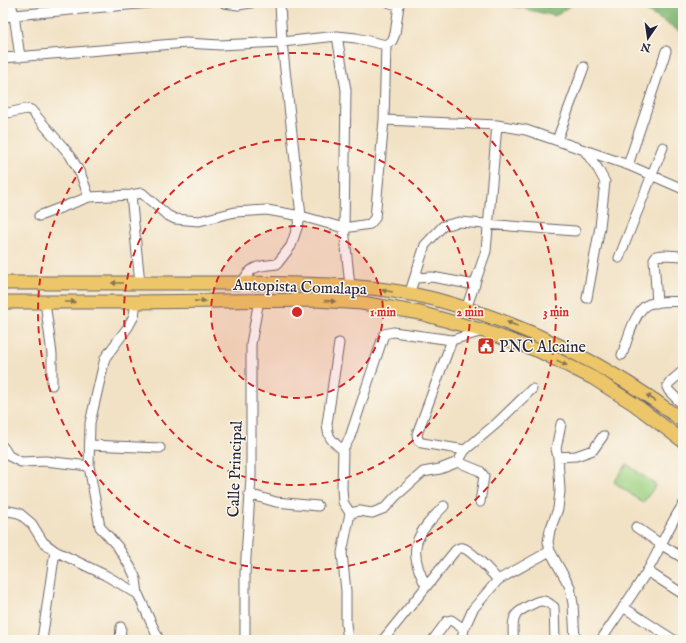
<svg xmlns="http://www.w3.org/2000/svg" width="686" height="643" viewBox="0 0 686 643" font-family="'IM FELL English',serif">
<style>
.green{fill:#9ed384;stroke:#607a60}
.forest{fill:#7eb572;stroke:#506c56}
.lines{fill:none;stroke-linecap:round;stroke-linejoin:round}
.minor-casing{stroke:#6b656b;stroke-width:11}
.highway-casing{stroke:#6b656b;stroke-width:15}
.minor{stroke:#fff;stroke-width:9}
.highway{stroke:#ecc669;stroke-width:13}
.oneway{fill:#877452}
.ring{fill:none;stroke:#d62828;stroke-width:2;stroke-dasharray:7 5}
.labels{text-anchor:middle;stroke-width:3;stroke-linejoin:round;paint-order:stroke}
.street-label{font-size:16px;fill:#22223b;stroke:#fbf7ec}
.poi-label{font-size:16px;fill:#22223b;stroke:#fbf7ec;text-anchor:start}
.centre{fill:#d62828;stroke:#fbf7ec;stroke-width:2}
.ring-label{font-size:12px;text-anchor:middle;font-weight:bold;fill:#d62828;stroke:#fbf7ec;stroke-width:3;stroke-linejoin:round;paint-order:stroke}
</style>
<rect width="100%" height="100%" fill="#fbf7ec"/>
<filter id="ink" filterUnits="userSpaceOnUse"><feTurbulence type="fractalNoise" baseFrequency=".025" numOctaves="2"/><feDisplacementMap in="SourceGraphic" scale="8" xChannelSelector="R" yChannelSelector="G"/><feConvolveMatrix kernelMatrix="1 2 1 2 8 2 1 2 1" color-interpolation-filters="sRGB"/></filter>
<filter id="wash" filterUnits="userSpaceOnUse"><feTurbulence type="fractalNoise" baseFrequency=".012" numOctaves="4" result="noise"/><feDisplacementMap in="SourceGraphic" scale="16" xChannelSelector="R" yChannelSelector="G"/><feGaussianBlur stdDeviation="0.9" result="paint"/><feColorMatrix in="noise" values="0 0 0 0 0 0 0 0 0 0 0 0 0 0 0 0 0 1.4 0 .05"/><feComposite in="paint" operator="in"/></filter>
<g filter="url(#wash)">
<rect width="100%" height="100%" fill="#f2e2c5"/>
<!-- green -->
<path class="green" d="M627 464 656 485 643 503 614 482Z"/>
<!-- forest -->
<path class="forest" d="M499 3H574L555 16Z
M633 3H683V33Z"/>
</g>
<g filter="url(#ink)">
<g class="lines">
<!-- minor casing -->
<g class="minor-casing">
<path id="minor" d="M11 3 14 15 20 57
M224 3 238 5 251 3
M390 3 399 5 395 34 392 41 386 45 384 120 497 125 526 130 628 165 683 189
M3 18 14 15 150 3
M337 36 346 90 344 228 350 286
M3 58 186 43 220 45 282 42 337 36 356 38 386 45
M3 114 26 109 31 110 70 155 81 175 89 197
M557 140 584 67
M585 151 598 169 605 182 600 227 587 298
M628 165 666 51
M131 195 140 283
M39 216 89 197 131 195 142 193 167 215 175 219 199 221 235 212 267 210 301 216 344 228 370 224 375 218 384 120
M619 258 663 147
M415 278 432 277 475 285
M242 283C251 265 258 266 277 264L291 246 301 216 282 42 280 3
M409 295 425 245 443 226 459 222 575 231
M45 302 52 354V385
M136 302 134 316 128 327 105 358 90 423 89 466 100 527 118 547 131 568 136 579 138 594 159 640
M657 303 654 259 656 256 664 255 683 256
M466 309 486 251 497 125
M339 343 327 424C328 439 332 441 343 450
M622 355C627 342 635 308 649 304 659 301 672 302 683 301
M683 371 669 383 667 387 669 391 683 405
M561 424 556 449 558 457 560 491 558 509 550 530 548 542 550 551 556 562 570 587 573 604 575 640
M90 445 160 448
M3 447 9 456 21 462 45 461 89 466
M465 450 422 443 418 440 417 434 452 340 483 331
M558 457 576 456 593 450 603 436
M458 462 480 471 484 476 480 502
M249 494 276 502 318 506
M3 510 19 513 32 524 43 542 55 551 105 575 138 594
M350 513 343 502 342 488 343 450 350 437 384 334 393 332 452 340
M636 527 662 545 683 558
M647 571 683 594
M426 586C406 547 416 535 444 506
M623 607 674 640
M42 640 55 551
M120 640 121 627
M245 640V574L251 477V344L259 300
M348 640 346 624V591L342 553 350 513 360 511 372 513 385 508 395 497 423 472 440 469 458 462 465 450 497 423 532 389
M383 640 455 551C457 549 459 547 463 548 472 551 491 572 498 580
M433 640 447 621 451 620 464 629
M462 640 464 629 473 609 498 580 550 551
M513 640C514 632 511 623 516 615 518 611 535 602 540 601 546 600 550 604 554 607L555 640
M601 640C617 616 634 593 649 568 661 547 669 525 683 505"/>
</g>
<!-- highway casing -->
<g class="highway-casing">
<path id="highway" d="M3 283C82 283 160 283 239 283 304 284 370 283 434 299 523 323 610 365 683 421
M3 302H136L315 300 362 303 420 313 484 331 539 351 593 378 634 404 683 441"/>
</g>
<!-- minor -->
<use href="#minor" class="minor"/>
<!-- highway -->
<use href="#highway" class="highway"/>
</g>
<!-- one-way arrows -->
<defs><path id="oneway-solid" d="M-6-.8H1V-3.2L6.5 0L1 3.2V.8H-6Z"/></defs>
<g class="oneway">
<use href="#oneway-solid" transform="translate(117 283) rotate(180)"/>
<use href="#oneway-solid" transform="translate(387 291) rotate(-170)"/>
<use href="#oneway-solid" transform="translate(200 301) rotate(-1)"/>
<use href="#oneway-solid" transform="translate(330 301) rotate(4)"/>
<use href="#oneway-solid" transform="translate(70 302)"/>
<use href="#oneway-solid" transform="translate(512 324) rotate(-157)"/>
<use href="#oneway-solid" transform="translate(562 363) rotate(27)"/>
<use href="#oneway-solid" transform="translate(651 398) rotate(-147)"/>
</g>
</g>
<!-- distance rings -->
<circle cx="297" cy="312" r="86" fill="#d62828" fill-opacity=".12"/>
<g class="ring">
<circle cx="297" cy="312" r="86"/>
<circle cx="297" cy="312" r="173"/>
<circle cx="297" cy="312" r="259"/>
</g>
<!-- icons -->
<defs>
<g id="civic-square" transform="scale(0.9)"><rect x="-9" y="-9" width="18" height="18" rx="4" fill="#c8321e" stroke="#fbf7ec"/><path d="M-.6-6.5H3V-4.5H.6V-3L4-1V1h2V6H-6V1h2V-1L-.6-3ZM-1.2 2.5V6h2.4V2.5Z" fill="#fff"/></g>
</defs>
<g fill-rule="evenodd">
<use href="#civic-square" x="486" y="346"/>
</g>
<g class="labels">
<!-- street labels -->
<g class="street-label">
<text transform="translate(300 286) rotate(2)" y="6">Autopista Comalapa</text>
<text transform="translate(234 469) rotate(-88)" y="6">Calle Principal</text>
</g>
<!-- poi labels -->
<g class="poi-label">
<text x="499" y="352">PNC Alcaine</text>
</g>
</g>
<circle cx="297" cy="312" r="6" class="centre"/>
<g class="ring-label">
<text x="383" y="316">1 min</text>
<text x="470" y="316">2 min</text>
<text x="556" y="316">3 min</text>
</g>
<!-- margin -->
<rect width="686" height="643" fill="none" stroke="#fbf7ec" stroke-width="16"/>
<!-- north arrow -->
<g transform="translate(648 38) rotate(193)" stroke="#fbf7ec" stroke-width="3" paint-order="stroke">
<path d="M0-3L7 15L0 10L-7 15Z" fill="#22223b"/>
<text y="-6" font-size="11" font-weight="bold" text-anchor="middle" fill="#22223b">N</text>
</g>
</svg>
